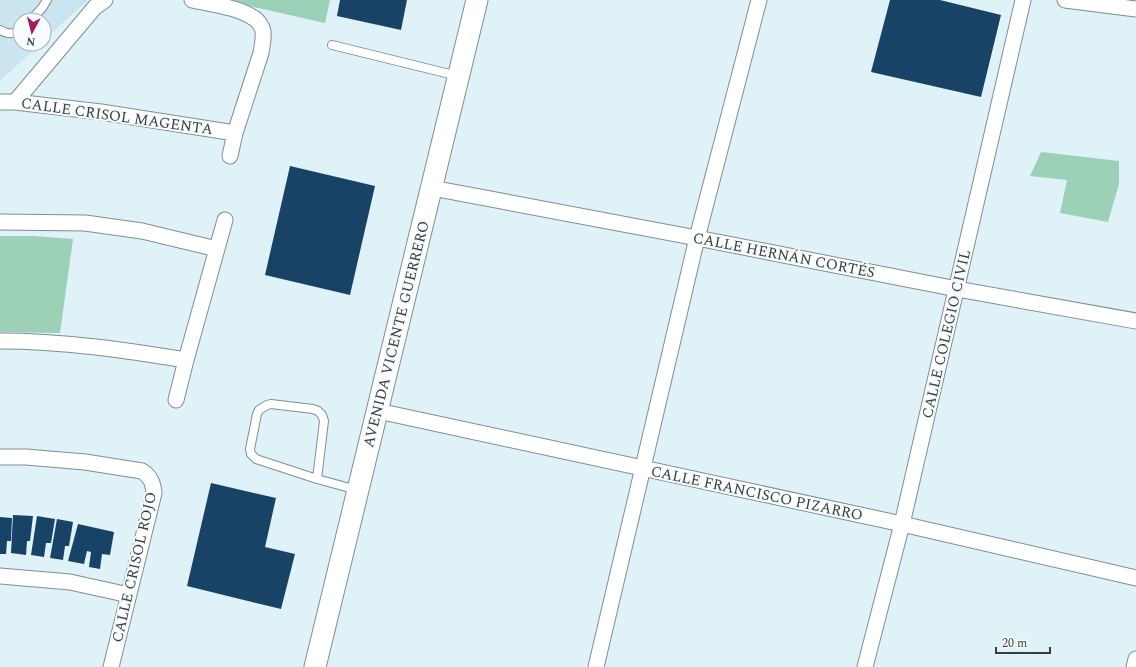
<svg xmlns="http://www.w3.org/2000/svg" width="1136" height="667" viewBox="0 0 1136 667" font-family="Spectral,serif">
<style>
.built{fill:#cae5ef}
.green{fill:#9cd1b7}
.building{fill:#184366}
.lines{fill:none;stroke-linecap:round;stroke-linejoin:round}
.service-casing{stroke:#7d8f95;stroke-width:10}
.minor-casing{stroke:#7d8f95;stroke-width:17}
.secondary-casing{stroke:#7d8f95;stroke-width:23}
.service{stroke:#fff;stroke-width:8}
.minor{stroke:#fff;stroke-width:15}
.secondary{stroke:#fff;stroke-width:21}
.labels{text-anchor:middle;stroke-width:4;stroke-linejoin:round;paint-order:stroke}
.street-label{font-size:15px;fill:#363e41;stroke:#f8fcfd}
</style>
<rect width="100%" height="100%" fill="#def2f8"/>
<!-- built -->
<path class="built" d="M0 0H88L44 40V20H20V44H40L0 81Z"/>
<!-- green -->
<path class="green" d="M223 0H330L325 23Z
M1041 152 1119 161V184L1108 222 1060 213 1067 180 1030 176Z
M0 236H33L73 239 60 333 0 332Z"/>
<!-- building -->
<path class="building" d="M340 0H407L401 30 337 16Z
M890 0H940L1001 15 981 97 871 72Z
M290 166 375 186 350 295 265 275Z
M211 483 276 498 265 547 295 554 281 609 187 586Z
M13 515 33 516 30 541H27L26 555 11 553Z
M37 516 55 519 51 543H46L44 557 31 555Z
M0 517 12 518 11 541H7L6 554H0Z
M57 519 73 522 69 546H65L63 560 50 558Z
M78 524 114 532 110 555 102 554 100 569 89 567 91 552 87 551 84 564 68 561Z"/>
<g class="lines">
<!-- service casing -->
<g class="service-casing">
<path id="service" d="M31 20 42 8 47 0
M0 30C7 34 13 35 20 30
M332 45 458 76
M317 479 324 421 322 415 318 411 313 409 271 404 267 405 259 410 257 414 250 449 251 454 256 459 317 479 357 490"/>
</g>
<!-- minor casing -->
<g class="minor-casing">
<path id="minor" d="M192 0C210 4 237 7 252 17 257 19 262 26 263 31 264 38 262 46 261 53L235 133 230 156
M1065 0 1136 9
M0 102H15L101 112 235 133
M15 102 95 7 105 0
M432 188 697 238 957 289 1136 321
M0 222 85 223 142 231 217 249
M0 341C63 341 124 350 186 360
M176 400 186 360 225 220
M378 411 902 524 1136 578
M0 457H26L85 462 142 471C151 477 153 483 154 493L111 667
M0 576 70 582 129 595
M596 667 697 238 759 0
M865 667 902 524 1023 0
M1134 667 1136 659"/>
</g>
<!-- secondary casing -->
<g class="secondary-casing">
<path id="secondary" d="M315 667 477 0"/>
</g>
<!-- service -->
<use href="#service" class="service"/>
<!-- minor -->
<use href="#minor" class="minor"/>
<!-- secondary -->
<use href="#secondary" class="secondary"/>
</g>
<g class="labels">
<!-- street labels -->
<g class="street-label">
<text transform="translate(117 116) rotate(8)" y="5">CALLE CRISOL MAGENTA</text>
<text transform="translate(784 255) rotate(11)" y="5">CALLE HERNÁN CORTÉS</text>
<text transform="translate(396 334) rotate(-76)" y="5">AVENIDA VICENTE GUERRERO</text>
<text transform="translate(946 334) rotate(-77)" y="5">CALLE COLEGIO CIVIL</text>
<text transform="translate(757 493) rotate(12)" y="5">CALLE FRANCISCO PIZARRO</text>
<text transform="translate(134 567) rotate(-77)" y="5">CALLE CRISOL ROJO</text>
</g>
</g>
<!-- north arrow -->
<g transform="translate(32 32) rotate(187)"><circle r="19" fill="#f8fcfd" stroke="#aab0b2"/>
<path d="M0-3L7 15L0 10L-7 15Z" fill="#a5195d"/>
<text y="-6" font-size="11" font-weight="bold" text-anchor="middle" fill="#363e41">N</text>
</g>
<!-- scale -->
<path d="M996 647v6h54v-6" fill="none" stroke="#363e41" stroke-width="2"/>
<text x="1002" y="647" font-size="12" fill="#363e41" stroke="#f8fcfd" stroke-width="3" paint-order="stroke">20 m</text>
</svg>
